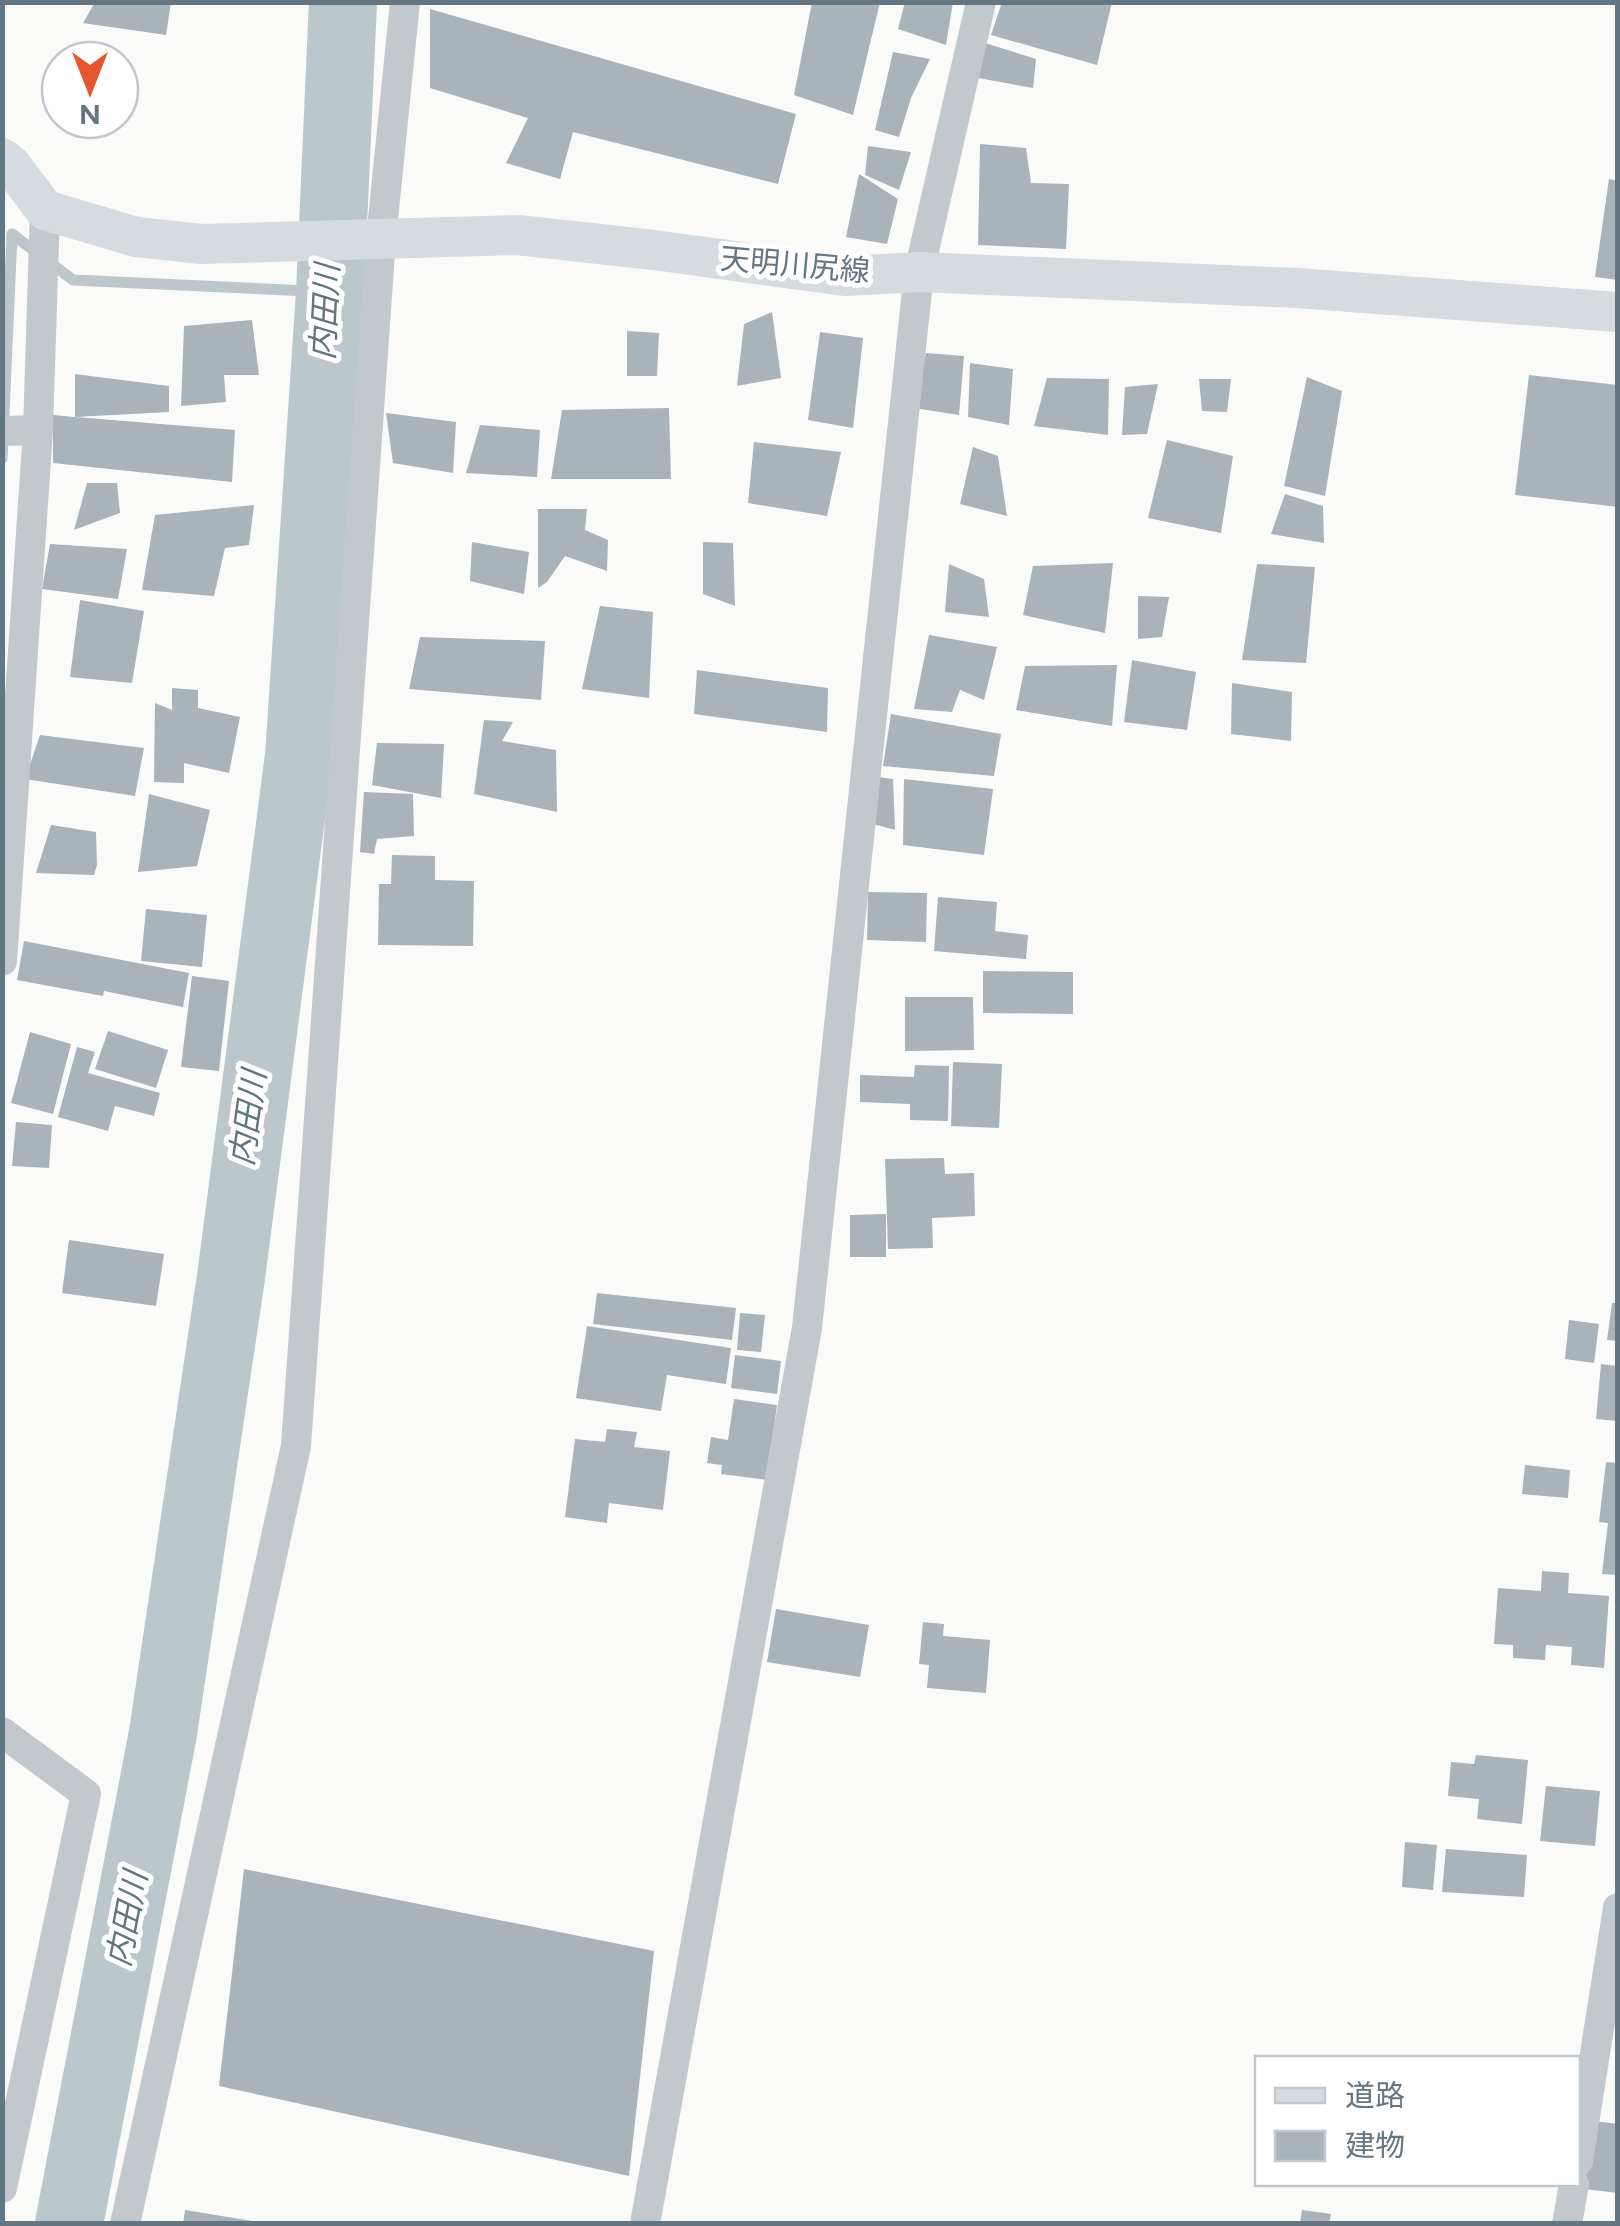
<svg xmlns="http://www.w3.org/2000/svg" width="1620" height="2226" viewBox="0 0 1620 2226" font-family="Figtree,'Noto Sans JP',sans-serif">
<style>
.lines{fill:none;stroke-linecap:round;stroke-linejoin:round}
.stream{stroke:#bbc7cb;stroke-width:11}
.river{stroke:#bbc7cb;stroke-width:68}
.building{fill:#aab3b9}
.street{stroke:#c3c8cc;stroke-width:30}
.secondary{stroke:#d6dbdf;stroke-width:40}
.labels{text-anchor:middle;stroke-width:10;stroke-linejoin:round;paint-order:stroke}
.street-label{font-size:30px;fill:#657683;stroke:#fff}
.water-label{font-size:32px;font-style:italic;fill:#60757c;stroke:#fff}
</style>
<rect width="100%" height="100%" fill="#fafaf8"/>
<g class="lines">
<!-- stream -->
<path class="stream" d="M2 459 12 234 73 280 330 292"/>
<!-- river -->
<path class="river" d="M69 2224 163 1733 231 1277 299 756 330 292 343 2"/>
</g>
<!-- building -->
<path class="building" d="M95 2H171L166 35 83 23Z
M812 2H880L853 115 794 95Z
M905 2H953L946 45 898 29Z
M1002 2H1112L1097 65 991 35Z
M430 9 796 114 778 184 573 132 560 179 506 163 528 118 430 88Z
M985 43 1036 59 1033 88 973 77Z
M893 52 930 59 911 98 899 137 875 130Z
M980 144 1026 148 1031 183 1069 184 1066 249 978 245Z
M868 146 911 152 899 190 865 175Z
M859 174 898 199 887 244 846 237Z
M1609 179 1618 181V280L1595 277Z
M772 312 781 378 737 386 744 324Z
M252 320 259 375H224L226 402 181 406 184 326Z
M627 331 659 333 657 376H627Z
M820 332 863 338 853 428 808 420Z
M926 353 964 356 959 415 914 408Z
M970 363 1013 369 1009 425 968 417Z
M75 374 169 386V412L75 417 235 430 232 482 53 463V415L75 417Z
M1529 375 1618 385V507L1515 495Z
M1307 377 1342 391 1325 496 1284 486Z
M1047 378 1109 379 1108 435 1034 426Z
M1199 379H1231L1227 412 1202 411Z
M1158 384 1147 434 1122 435 1125 387Z
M669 408 671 479H551L562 410Z
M386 413 456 422 453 473 393 463Z
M480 425 540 430 537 477 466 473Z
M1167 440 1233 456 1221 533 1148 518Z
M754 442 841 452 827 516 748 503Z
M973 447 998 456 1007 516 960 504Z
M87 483H117L120 513 74 530Z
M1285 494 1323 506 1324 543 1271 534Z
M254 505 249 545 225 548 214 596 142 590 155 515Z
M538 509H587L585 530 608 540 607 571 565 556 547 582 538 588Z
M472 542 529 552 524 594 470 581Z
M703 542 733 543 735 606 703 594Z
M50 544 127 549 118 599 42 589Z
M1113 563 1105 633 1023 615 1033 566Z
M949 564 984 579 989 617 945 612Z
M1257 564 1315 567 1306 663 1242 660Z
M1138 596 1169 597 1162 637 1138 639Z
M80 600 144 611 132 683 70 677Z
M600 606 653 612 649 698 582 689Z
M929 635 997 647 984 700 960 690 952 712 914 709Z
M420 637 545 641 541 700 409 689Z
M1132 660 1196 672 1187 730 1124 722Z
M1117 665 1112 726 1016 710 1025 666Z
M697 670 828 688 827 732 694 714Z
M1232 683 1292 692 1291 741 1231 734Z
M172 688 198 690V708L240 717 229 773 184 763V783L154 782 155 703 172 710Z
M891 714 1001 734 994 776 883 766Z
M484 720 513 722 502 741 556 750 557 812 474 794Z
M40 735 144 748 135 796 25 779Z
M377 743 444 744 441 798 372 785Z
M878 777 893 779 895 830 873 824Z
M904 779 993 789 984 855 903 845Z
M364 792 413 794 414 836 377 839 374 854 360 852Z
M149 794 210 810 197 866 138 872Z
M51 825 96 832 97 865 94 875 36 873Z
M392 855 435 856V880L474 881 473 946 378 945 379 884H391Z
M868 892 927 893 926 942 867 940Z
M938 897 997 902 995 931 1028 935 1026 959 934 951Z
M146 909 207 915 202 967 141 961Z
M24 941 189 973 183 1007 104 991 103 996 17 980Z
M983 971 1073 972V1014L983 1013Z
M192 976 229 981 219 1071 181 1067Z
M905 997H973L974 1050 905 1051Z
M108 1031 168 1050 156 1088 95 1069Z
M30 1032 71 1044 53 1114 11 1103Z
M77 1047 95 1052 88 1073 160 1093 154 1116 115 1106 108 1131 58 1117Z
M953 1062 1002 1064 999 1128 951 1126Z
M915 1065 949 1066 948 1121 910 1120V1104L860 1102V1075L914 1077Z
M16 1122 52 1125 49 1168 12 1166Z
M944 1158 945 1174 974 1173 975 1216 932 1218 933 1248 888 1249 885 1159Z
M886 1214V1257H850V1215Z
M69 1240 164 1254 156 1306 62 1293Z
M597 1293 736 1308 732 1340 593 1324Z
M1612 1303H1618V1341L1607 1340Z
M740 1313 765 1315 761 1352 737 1350Z
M1569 1320 1599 1324 1594 1363 1565 1359Z
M587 1326 731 1348 726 1384 667 1375 661 1411 576 1398Z
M735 1355 781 1361 777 1394 731 1388Z
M1601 1364 1618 1366V1421L1596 1419Z
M734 1399 777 1405 767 1480 721 1474 722 1465 707 1463 711 1437 728 1440Z
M607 1429 637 1432 634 1447 670 1451 663 1510 609 1503 607 1523 565 1517 575 1439 605 1442Z
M1606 1462 1618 1463V1575L1602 1574 1608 1523 1599 1522Z
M1525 1465 1570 1470 1568 1498 1522 1494Z
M1542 1571 1569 1573 1568 1593 1609 1596 1604 1668 1571 1665 1572 1647 1546 1645 1545 1660 1513 1658V1645L1494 1644 1498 1588 1541 1591Z
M776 1609 869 1625 860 1677 767 1662Z
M923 1622 944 1624 943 1636 990 1640 986 1693 927 1688 929 1665 919 1664Z
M1476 1755 1528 1760 1522 1824 1477 1819 1479 1799 1448 1796 1451 1762 1474 1764Z
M1546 1786 1600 1791 1595 1846 1540 1841Z
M1405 1842 1437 1845 1433 1890 1402 1887Z
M1446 1849 1527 1855 1524 1897 1442 1892Z
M244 1869 654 1951 629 2176 219 2086Z
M1594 2121 1618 2124V2193L1584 2189Z
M185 2210 252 2221V2224H183Z
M1302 2210 1331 2214 1329 2224H1300Z"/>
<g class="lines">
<!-- street -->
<path class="street" d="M2 431 38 430
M2 961 38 430 45 210
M2 1732 86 1794 2 2188
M1578 2161 1618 1908
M125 2224 296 1446 381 239 405 2
M645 2224 807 1328 919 272 981 2
M1567 2224 1574 2184"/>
<!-- secondary -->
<path class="secondary" d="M2 158 11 165 45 210 136 237 202 244 517 235 654 250 845 276 919 272 1297 288 1618 312"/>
</g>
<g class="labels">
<!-- street labels -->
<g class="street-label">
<text transform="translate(795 265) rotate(5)" y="10">天明川尻線</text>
</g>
<!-- water labels -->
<g class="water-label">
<text transform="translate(325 312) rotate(-87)" y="11">内田川</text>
<text transform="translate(248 1118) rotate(-82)" y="11">内田川</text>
<text transform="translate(127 1919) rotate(-79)" y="11">内田川</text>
</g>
</g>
<!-- border -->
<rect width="1620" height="2226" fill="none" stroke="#657683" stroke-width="10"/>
<!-- legend -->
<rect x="1255" y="2056" width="325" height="130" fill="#ffffff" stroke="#c1c8cd" stroke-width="2.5"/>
<rect x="1275" y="2088" width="50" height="15" fill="#d6dbdf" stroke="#c1c8cd" stroke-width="2.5"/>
<text x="1345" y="2106" font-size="30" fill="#657683">道路</text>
<rect x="1275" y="2131" width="50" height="30" fill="#aab3b9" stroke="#c1c8cd" stroke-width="2.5"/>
<text x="1345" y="2156" font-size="30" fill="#657683">建物</text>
<!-- north arrow -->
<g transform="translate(90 90) rotate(180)"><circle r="48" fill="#ffffff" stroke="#c1c8cd" stroke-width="2.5"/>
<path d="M0-8L18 38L0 25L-18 38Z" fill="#e4572e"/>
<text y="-15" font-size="28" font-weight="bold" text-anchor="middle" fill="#657683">N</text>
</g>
</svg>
